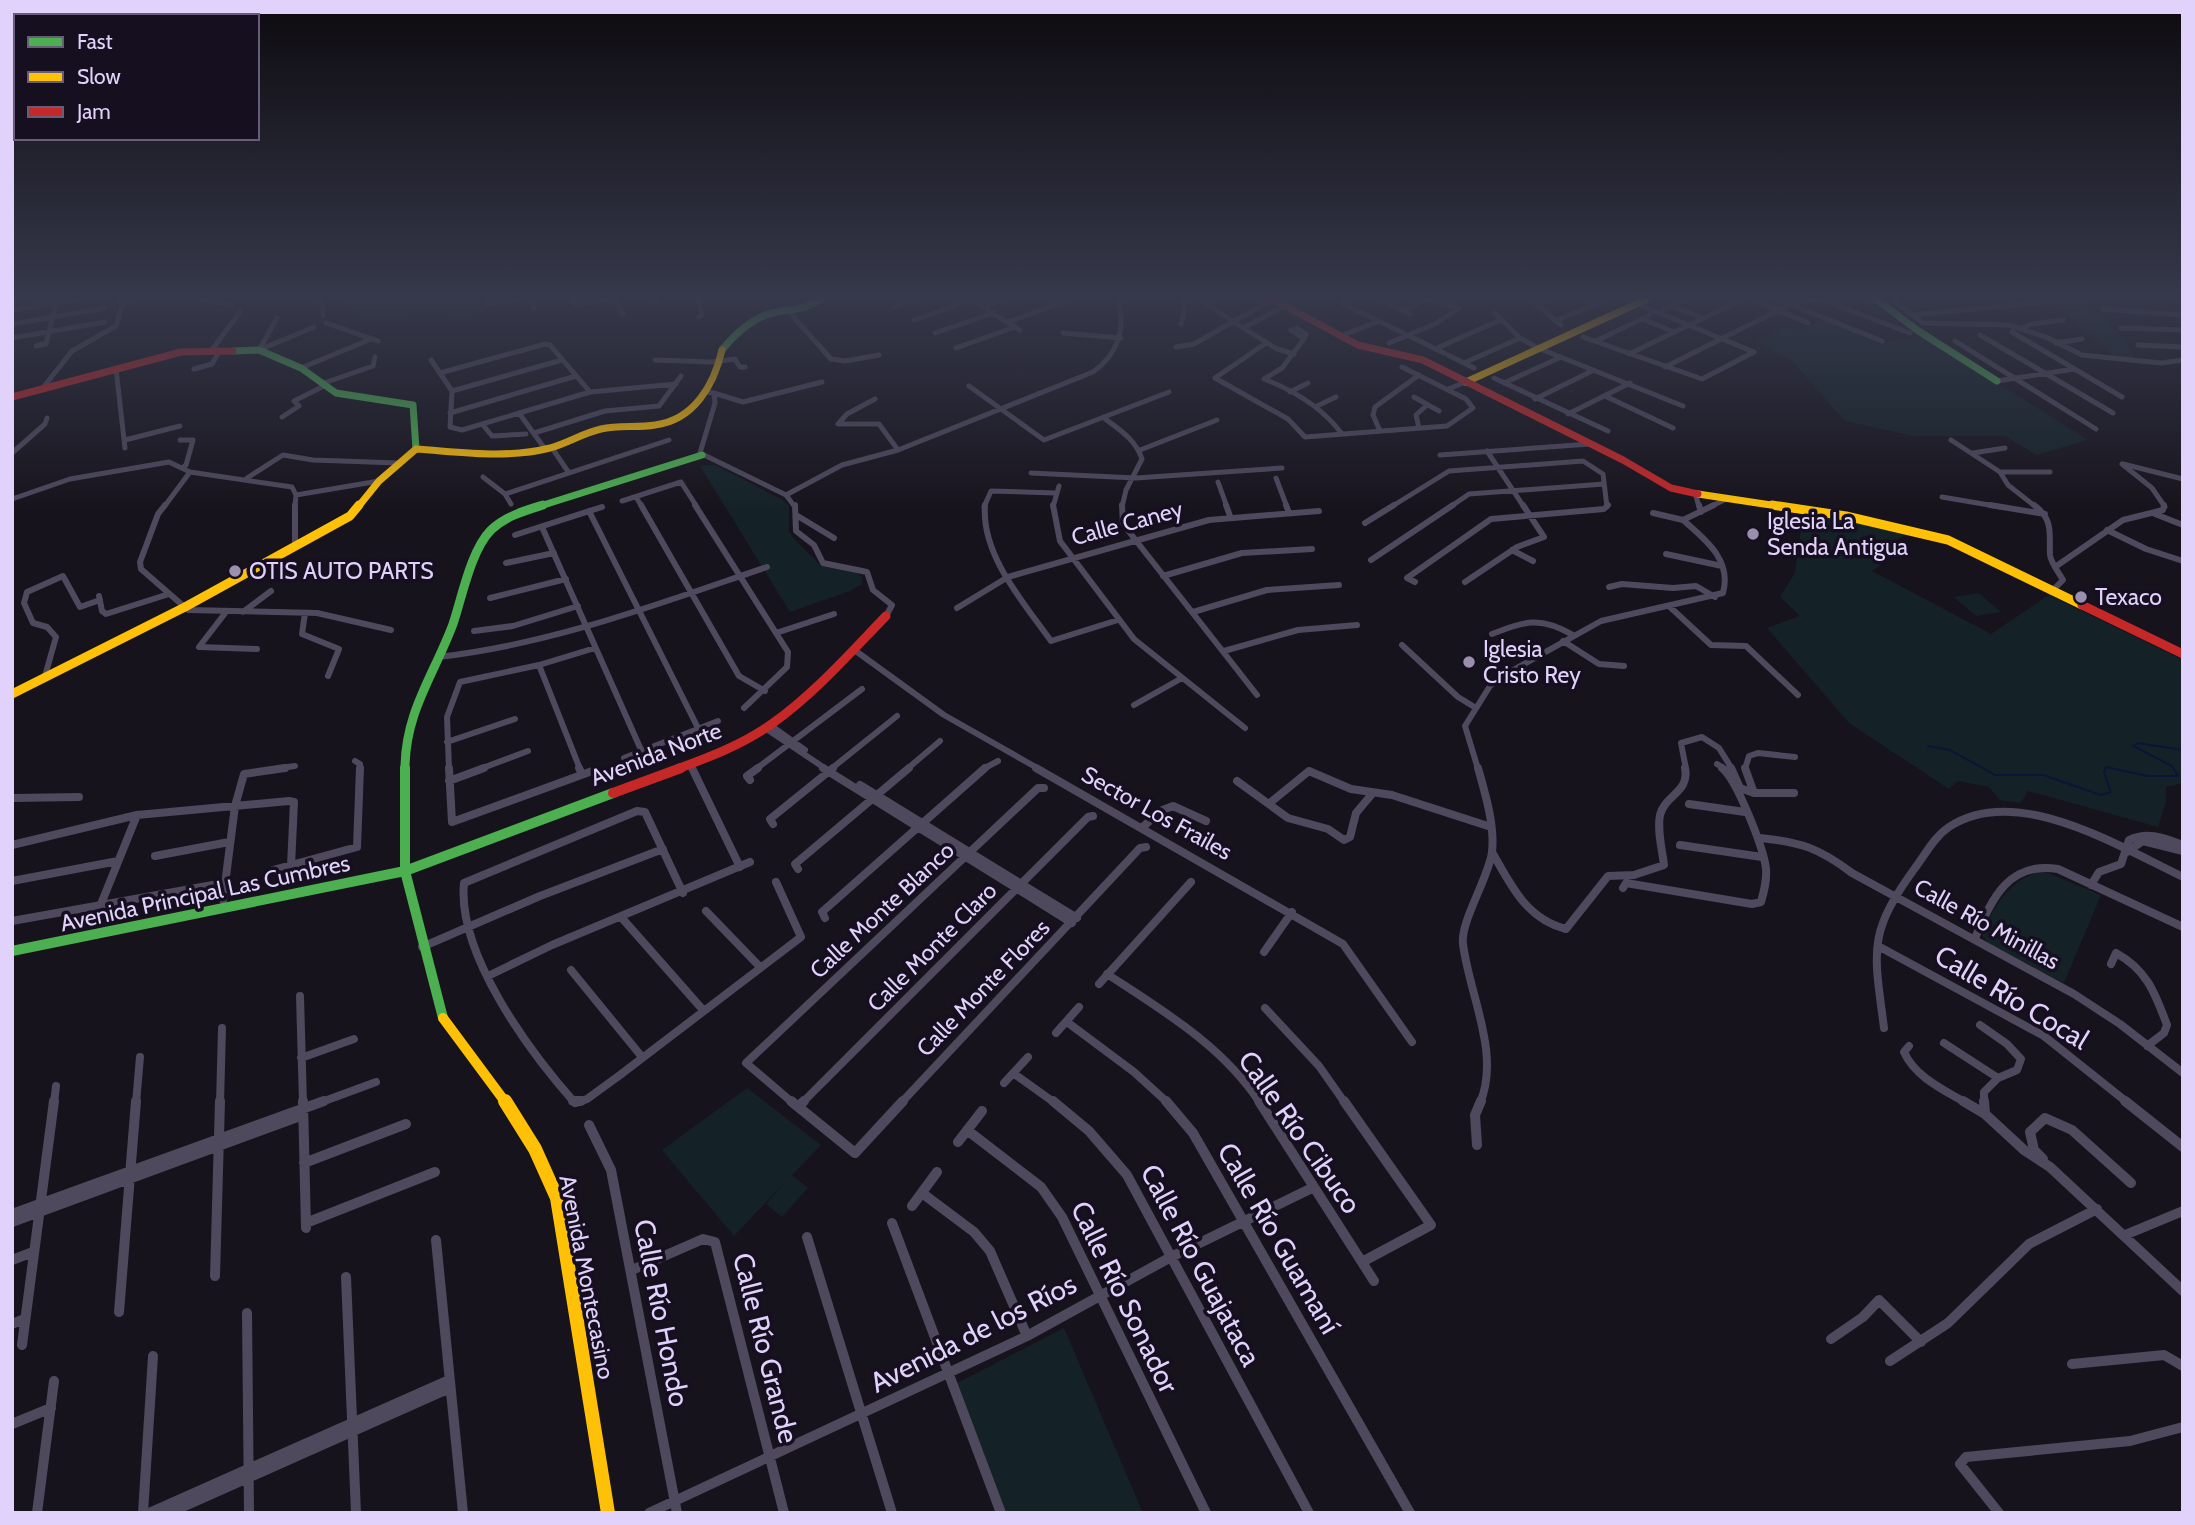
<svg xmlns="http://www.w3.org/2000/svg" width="2195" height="1525" viewBox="0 0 2195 1525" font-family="Cabin,sans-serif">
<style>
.green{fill:#142227}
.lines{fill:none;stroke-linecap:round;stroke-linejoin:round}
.stream{stroke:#0f1337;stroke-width:2}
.street-far3{stroke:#4e495c;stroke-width:5}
.street-far2{stroke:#4e495c;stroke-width:6}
.street-far1{stroke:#4e495c;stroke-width:8}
.street{stroke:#4e495c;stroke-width:10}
.fast-far2{stroke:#4caf50;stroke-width:7}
.fast-far1{stroke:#4caf50;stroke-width:9}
.fast{stroke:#4caf50;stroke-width:10}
.slow-far3{stroke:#ffc107;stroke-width:7}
.slow-far2{stroke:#ffc107;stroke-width:9}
.slow-far1{stroke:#ffc107;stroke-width:10}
.slow{stroke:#ffc107;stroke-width:14}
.jam-far2{stroke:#c62828;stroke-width:7}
.jam-far1{stroke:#c62828;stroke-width:9}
.jam{stroke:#c62828;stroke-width:10}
.poi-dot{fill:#9a8fad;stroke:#160f20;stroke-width:2.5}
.labels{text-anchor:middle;stroke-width:7;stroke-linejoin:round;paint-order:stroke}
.poi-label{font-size:23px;fill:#e1d2fb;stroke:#160f20;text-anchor:start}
.street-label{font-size:23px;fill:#e1d2fb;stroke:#160f20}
.near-street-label{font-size:28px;fill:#e1d2fb;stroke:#160f20}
</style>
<rect width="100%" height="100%" fill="#17131c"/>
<!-- green -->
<path class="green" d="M345 299H482L486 309C469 320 450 313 432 312 404 310 360 333 345 299Z
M2045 299H2085L2084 305 2118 332 2136 359 2114 356 2060 308Z
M1824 321 1868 335 1879 343 1925 337 2088 440 2037 455 2005 436H1913L1845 421 1791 360 1755 342 1786 327 1798 331Z
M715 465 783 500 789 506V532L797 542 819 564 857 573 862 577V584L850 591 790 612 700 466Z
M1803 513 1841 518 1907 534 1893 542 1898 552 1872 571 1991 634 2049 595 2183 660V783L2166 787V802L2158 827 2028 791 2021 803 2000 800 1989 787 1958 781 1949 789 1849 723 1767 628 1800 616 1780 597 1795 573Z
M1979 593 2001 612 1976 616 1954 597Z
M2043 871 2101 895 2064 983 1988 943 1982 935C1993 906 2012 877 2043 871Z
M747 1088 821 1145 792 1175 808 1188 782 1217 766 1204 787 1180 734 1236 662 1150Z
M1064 1328 1143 1513H1005L955 1384Z"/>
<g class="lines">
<!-- stream -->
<path class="stream" d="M1928 746 1950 750 1995 775H2043L2101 795 2111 792 2104 773 2106 767 2148 776H2178L2172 766 2133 746 2138 743 2183 750"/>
<!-- street-far3 -->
<path class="street-far3" d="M201 299 231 305
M321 299 323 315
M487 299 488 304 519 299
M530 299 534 308
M572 299 576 305 610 299
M615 299 623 314
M698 299 702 315 699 317
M970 299 1020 330
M1199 299 1231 320
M1342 299V303L1444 353
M1530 299 1561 325
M1625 299 1754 352
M1751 299 1808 323
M1777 299 1882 341
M1820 299 1910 333
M1864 299 1872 302
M1892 299 1923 323 2008 325 2046 337 2082 355 2161 363 2183 360
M1384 301 1410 314
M651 303 659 301
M1537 304 1548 299
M1789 304 1816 299
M122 306 130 299
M1672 306 1703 318
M894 307 917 299
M982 307 1004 299
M2103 309 2183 315
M12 310 79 299
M1663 310 1687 299
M1405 311 1426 299
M789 312 831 359 845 361 879 355
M1495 313 1520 338 1538 348 1683 406
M1912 315 2040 303
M1643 319 1674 332
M914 320 972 300
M1232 321 1277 349 1294 354
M1555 321 1607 299
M1008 322 1071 299
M326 323 378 341
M12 324 104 308
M1181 324 1185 308 1182 299
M1243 328 1285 306
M1297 328 1306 334 1304 339 1291 330Z
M2121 328 2183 330
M2021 329 2031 324 2063 320
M2012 332 2122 397
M935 333 993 313
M1063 333 1121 338
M1980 335 2113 413
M1341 336 1379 321
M1583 337 1702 379 1754 352
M12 338 105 322
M1304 339 1282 368 1264 379C1295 391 1322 407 1342 434
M1596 341 1650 315
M1955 341 2096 429
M45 343 36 346 46 344 56 303
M1266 343 1215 378 1288 419 1305 437 1447 426 1473 408 1466 399 1402 367
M1389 343 1435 324 1459 308 1427 299
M2056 343 2082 339
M2138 345 2183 347
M1176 347 1194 344 1273 299
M956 348 1015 327
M1435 349 1500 320
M259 350 314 327
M259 350 277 318
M211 351 240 312
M1629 354 1743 299
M1448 355 1474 368
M431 360 452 391 450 427 462 430 590 392 676 384
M655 360 712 362 735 359 740 367H745
M1464 363 1520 338
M1665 367 1787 306
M301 368 371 339
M116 369 125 448
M194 369 212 364 220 350
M440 373 545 344 550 345 590 392
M1494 378 1608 431
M1997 381 2074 369
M1504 383 1561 357
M321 384 373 366 375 357
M969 386 1044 440 1169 392
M42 389 72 351 116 326 122 306 120 299
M1448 389 1466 382
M452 391 562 360
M705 392 714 393 715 403 700 453 786 495 795 507
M1290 392 1308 383
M714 393 743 402 822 382
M1605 396 1673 428
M1414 397 1439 411
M875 399 847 414 838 424H879L898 450
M1535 399 1594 370
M1317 406 1336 397
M450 413 576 376
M519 413 545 449
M1568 414 1630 383
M282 417 299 406 294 401 324 386
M1104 418C1120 430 1136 440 1142 459L1126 490 1122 507
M483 425 492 436 526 434
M1419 428 1416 415 1427 405
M1380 431 1373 415 1375 407 1419 375
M534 433 605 411 659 406 681 376
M125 440 180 426
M180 440H193L186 465 182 468
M1951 440 2000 472 2008 485 2036 507
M552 448 569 473
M1140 450 1217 420
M1487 451 1524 507
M12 453 45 424 47 418
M1973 453 2005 448
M1440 455 1590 444
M2122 464 2152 488 2165 507
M2123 464 2183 479
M2000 472H2050
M1031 473 1136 478 1282 468
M483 477 505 494 511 504
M247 478 283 455 313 460 398 463
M1276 478 1287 507
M1218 482 1227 507
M505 494 669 440
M296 495 379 481
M786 495 842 465 898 450 1093 372C1119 353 1125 330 1119 299
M1696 496 1699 507
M636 497 642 507
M1942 497 2001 507
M12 499 70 479 169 462 190 472 292 487 296 495 295 507
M622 501 681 482 697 507
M164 507 190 472
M984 507 991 491 1056 493
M1053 507 1059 486
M1391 507 1449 471 1583 461 1603 474 1607 507
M1450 507 1469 494 1604 484
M1710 507 1726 499"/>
<!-- street-far2 -->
<path class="street-far2" d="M165 505 158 514 140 562 141 569 188 610 317 613 391 630
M641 505 739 676 765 691
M695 505 788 652 787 667 744 708
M795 505 796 531 814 545 823 563 867 572 873 590 892 605 886 616
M985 505C981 555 1024 603 1051 641L1118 620
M1053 505 1060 541 1134 639 1245 728
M1122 505 1123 524 1257 695
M1226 505 1230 516
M1286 505 1289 513
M1699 505 1701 512
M1990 505 2045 514
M2034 505C2054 520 2049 533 2050 555 2051 563 2059 573 2063 580L2051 592
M589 511 699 730
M1653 513 1683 520 1714 505
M2155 514 2183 525
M796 515 834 538
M1365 523 1394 505
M542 527 642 752
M2107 530 2146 549 2183 561
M515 535 602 507
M295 544V505
M1512 550 1533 561
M1666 554 1722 566
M1371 560 1453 505
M506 563 554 553
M2055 567 2123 520 2163 510 2164 505
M1163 576 1242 553 1312 549
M1415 582 1407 578 1491 519 1604 509 1608 505
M1465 582 1517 547 1544 537 1523 505
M1609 587 1622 584 1673 588 1696 586 1715 597
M99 596 102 611 106 614 169 594
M490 598 566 579
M1670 607 1711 645 1746 646 1798 695
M957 608 1008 577 1209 520 1319 511
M226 612 199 647 257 649
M243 612 271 591
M1193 612 1267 590 1339 585
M305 613 302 634 339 649 328 676
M474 631 513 626 578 606
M776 633 834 614
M1492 634C1526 621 1540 616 1573 635
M1563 641 1599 664 1624 666
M1402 645 1458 697 1476 708
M853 649 944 715 1039 769
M1224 651 1298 630 1357 625
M438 657C553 644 658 604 767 567
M539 665 580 769
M45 676 56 637 47 627 33 623 24 603 27 592 63 576 80 607 100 600
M1134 705 1182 678
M770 725 805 750
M765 728 826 769
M447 742 515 719
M624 758 718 721
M355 761 360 764V769
M1717 764 1725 769
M274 769 295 766
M449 769 447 717 460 682 539 665 595 648
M480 769 528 751
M756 769 862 689
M831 769 897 716
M907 769 940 741
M983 769 998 761
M1478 769 1465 726 1490 686 1499 678 1601 621 1723 593C1732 560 1706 540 1683 520
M1686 769 1681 743 1702 737 1719 748 1732 769
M1745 769 1749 756 1758 753 1795 757"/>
<!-- street-far1 -->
<path class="street-far1" d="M449 768 452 822 595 770
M579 768 582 774
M692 768 740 867
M823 768 1072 923
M1036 768 1343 944 1412 1042
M1478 768C1485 793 1495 825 1492 852 1489 877 1460 922 1463 944 1469 994 1501 1054 1480 1103
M1731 768 1740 788 1754 793 1745 768
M750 780 747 776 758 768
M449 781 484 768
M1237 781 1288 818 1328 829 1344 840 1350 837 1356 813 1372 794
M860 785 1077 918
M1754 793H1794
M12 798 79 797
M1271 802 1309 771 1351 789 1392 795 1491 827
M1689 804 1745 812
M773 824 770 819 833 768
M1143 827 1160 811 1173 806 1206 821
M1760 838C1801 842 1819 848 1852 873L2074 994 2120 1024 2183 1073
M12 845 137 815 289 801 294 802 291 866
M1680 845 1762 857
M1492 852C1511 885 1526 919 1566 929L1608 876 1634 875 1664 865C1662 849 1657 830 1660 815 1665 795 1690 792 1685 768
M2127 852 2143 841 2183 851
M155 856 229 842
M798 869 795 864 909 768
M273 870 357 847 360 768
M12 881 118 861
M2091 885 2099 872 2121 864 2129 840C2148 831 2164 838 2183 845
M1623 888 1626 883 1752 904 1761 902C1764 891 1767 881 1766 869 1764 849 1737 780 1722 768
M223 900 235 806 244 774 285 768
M101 904 137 815
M706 911 760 967
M621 917 703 1010
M825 918 822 912 985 768
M12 921 224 883
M1975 938C1992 899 2008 861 2058 869L2183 927
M1878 946 2044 1036 2128 1103
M422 947 540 896 663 849
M1264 952 1292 912
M2111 964 2116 953C2147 970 2155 993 2167 1025L2164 1033 2147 1046
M571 970 642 1057
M1107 974C1162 1010 1223 1046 1260 1103
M488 976 552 945 750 862
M1099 984 1191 882
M300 996 303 1103
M1265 1008 1319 1066 1345 1103
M1067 1022 1134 1072 1168 1103
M1980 1025 2007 1044 2021 1059 2017 1070 1998 1078 1984 1092V1103
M1884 1028C1874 950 1867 934 1915 868 1925 855 1934 837 1949 827 2016 782 2120 847 2183 877
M1056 1033 1079 1007
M1944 1043 1998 1078
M1909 1046 1904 1052C1915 1077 1944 1090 1966 1103
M301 1058 354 1039
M1013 1073 1055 1103
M1004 1083 1028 1057
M54 1103 56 1086
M136 1103 140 1057
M220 1103 222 1028
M319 1103 376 1082
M575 1103C529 1051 457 954 464 883L637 811 645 812 683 893
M576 1103 587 1099 620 1075 801 937 776 882
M793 1103 746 1063 1038 788H1044
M802 1103 1088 817 1093 816
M901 1103 1140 848 1146 847"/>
<!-- street -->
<path class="street" d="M303 1101 306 1228
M573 1101H581
M791 1101 855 1153 903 1101
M1053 1101 1089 1131 1127 1175 1309 1513
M1166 1101 1193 1133 1410 1513
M1259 1101 1374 1281
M1344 1101 1431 1225 1362 1262
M1963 1101 1985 1114
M1984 1101 1985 1114 2024 1150 2050 1167 2183 1291
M2125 1101 2183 1147
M799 1106 804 1101
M589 1125 611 1170 677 1513
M967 1130 1041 1187 1062 1217 1206 1513
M958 1142 982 1111
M1477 1145 1475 1115 1481 1101
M2043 1159 2034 1150 2030 1132 2045 1118 2072 1130 2131 1183
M304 1163 406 1124
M922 1193 974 1232 990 1251 1027 1336
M912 1206 937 1172
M12 1214 324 1101
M12 1222 303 1115
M306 1223 435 1172
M892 1223 1001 1513
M2125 1235 2183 1211
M807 1237 892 1513
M436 1240 463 1513
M12 1260 33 1252
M632 1270 703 1239 715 1242 784 1513
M215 1276 220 1101
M346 1277 356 1513
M119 1312 136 1101
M247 1313 249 1513
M12 1324 24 1319
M1831 1339 1863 1317 1879 1300 1921 1342
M22 1345 54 1101
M1890 1361 1948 1323 2029 1244 2097 1209
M2072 1364 2164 1355 2183 1366
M12 1424 51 1408
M37 1513 54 1381
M143 1513 153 1356
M149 1513 449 1380
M169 1513 450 1388
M649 1513 1027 1336 1171 1257 1314 1187
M1999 1513 1960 1464 1966 1457 2130 1441 2183 1427"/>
<!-- fast-far2 -->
<path class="fast-far2" d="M1876 299 1917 330 1997 381
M722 350C735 334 752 318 772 313 790 309 806 310 821 299
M233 351 259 350 301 368 336 393 413 405 416 449
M537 507 702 455"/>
<!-- fast-far1 -->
<path class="fast-far1" d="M405 769C405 712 434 675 453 624 462 597 471 550 491 530 506 516 524 511 543 505"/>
<!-- fast -->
<path class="fast" d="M405 768V871L443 1018
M12 951 405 871 613 793"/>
<!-- slow-far3 -->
<path class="slow-far3" d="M1466 382 1647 299
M416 449C461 452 506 459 550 448 568 443 583 433 601 429 619 425 637 428 655 425 694 420 714 385 722 350
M1698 494 1784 507
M358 507 379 481 416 449"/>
<!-- slow-far2 -->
<path class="slow-far2" d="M1772 505 1846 516 1948 540 2082 605
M12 694 185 607 350 516 359 505"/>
<!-- slow-far1 -->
<path class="slow-far1" d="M443 1018 506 1103"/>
<!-- slow -->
<path class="slow" d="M505 1101 535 1149 557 1198 608 1513"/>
<!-- jam-far2 -->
<path class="jam-far2" d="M1272 299 1358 345 1423 360 1623 460 1671 488 1698 494
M12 397 181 352 233 351"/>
<!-- jam-far1 -->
<path class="jam-far1" d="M2082 605 2183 654
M677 769C710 757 744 744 773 723 815 693 850 653 886 616"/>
<!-- jam -->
<path class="jam" d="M613 793 681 768"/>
</g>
<!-- sky -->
<linearGradient id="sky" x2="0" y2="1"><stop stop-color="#0d0a0f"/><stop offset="0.58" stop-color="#36394b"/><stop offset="1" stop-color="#36394b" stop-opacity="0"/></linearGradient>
<rect width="2195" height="512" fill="url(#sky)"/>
<!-- markers -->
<g class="poi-dot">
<circle cx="1753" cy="534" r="7"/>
<circle cx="235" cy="571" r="7"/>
<circle cx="2081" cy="597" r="7"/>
<circle cx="1469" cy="662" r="7"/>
</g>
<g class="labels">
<!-- poi labels -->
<g class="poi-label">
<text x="1767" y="529">Iglesia La<tspan x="1767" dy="26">Senda Antigua</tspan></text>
<text x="249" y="579">OTIS AUTO PARTS</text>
<text x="2095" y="605">Texaco</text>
<text x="1483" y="657">Iglesia<tspan x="1483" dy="26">Cristo Rey</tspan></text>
</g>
<!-- street labels -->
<g class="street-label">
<text transform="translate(1127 523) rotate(-15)" y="8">Calle Caney</text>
<text transform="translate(656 754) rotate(-21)" y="8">Avenida Norte</text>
<text transform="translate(1157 813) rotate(29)" y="8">Sector Los Frailes</text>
<text transform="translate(205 893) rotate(-12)" y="8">Avenida Principal Las Cumbres</text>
<text transform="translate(882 910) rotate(-43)" y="8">Calle Monte Blanco</text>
<text transform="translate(1987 924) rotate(29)" y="8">Calle Río Minillas</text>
<text transform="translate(932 947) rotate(-45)" y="8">Calle Monte Claro</text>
<text transform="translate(983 988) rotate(-46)" y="8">Calle Monte Flores</text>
<text transform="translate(587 1277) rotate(79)" y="8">Avenida Montecasino</text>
</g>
<!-- near-street labels -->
<g class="near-street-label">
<text transform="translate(2012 997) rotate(31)" y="10">Calle Río Cocal</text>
<text transform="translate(1300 1132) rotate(55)" y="10">Calle Río Cibuco</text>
<text transform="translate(1279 1238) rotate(60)" y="10">Calle Río Guamaní</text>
<text transform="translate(1201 1265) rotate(62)" y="10">Calle Río Guajataca</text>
<text transform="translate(1125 1297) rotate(64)" y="10">Calle Río Sonador</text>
<text transform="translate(662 1313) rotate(79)" y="10">Calle Río Hondo</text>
<text transform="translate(973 1333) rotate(-27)" y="10">Avenida de los Ríos</text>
<text transform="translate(766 1348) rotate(76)" y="10">Calle Río Grande</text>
</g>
</g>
<!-- border -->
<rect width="2195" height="1525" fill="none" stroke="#e1d2fb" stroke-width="28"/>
<!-- legend -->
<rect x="14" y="14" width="245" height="126" fill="#160f20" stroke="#675d78" stroke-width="2"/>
<rect x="28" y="37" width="35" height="10" fill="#4caf50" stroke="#675d78" stroke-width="2"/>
<text x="77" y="49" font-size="21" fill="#e1d2fb">Fast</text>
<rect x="28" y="72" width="35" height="10" fill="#ffc107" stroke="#675d78" stroke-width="2"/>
<text x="77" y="84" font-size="21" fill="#e1d2fb">Slow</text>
<rect x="28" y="107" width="35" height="10" fill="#c62828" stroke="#675d78" stroke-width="2"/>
<text x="77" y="119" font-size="21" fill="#e1d2fb">Jam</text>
</svg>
